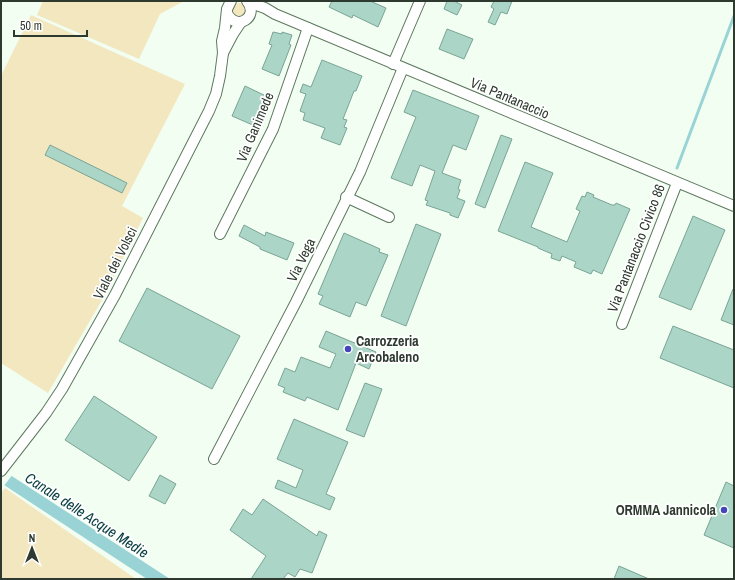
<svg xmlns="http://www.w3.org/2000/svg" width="735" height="580" font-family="'Archivo Narrow',sans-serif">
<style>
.green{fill:#f2e7bf}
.water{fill:#9ad3d5}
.pier{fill:#f2fef2}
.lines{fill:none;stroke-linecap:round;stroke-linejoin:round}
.stream{stroke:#9ad3d5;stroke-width:3}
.building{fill:#aad5c7;stroke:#7aa496}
.minor-casing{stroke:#5d785e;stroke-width:12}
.minor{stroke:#fff;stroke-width:10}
.poi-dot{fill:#4445ba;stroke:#fff;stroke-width:1.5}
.labels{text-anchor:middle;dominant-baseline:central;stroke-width:3.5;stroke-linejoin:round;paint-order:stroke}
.street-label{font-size:14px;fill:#2e3a2f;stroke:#fff}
.poi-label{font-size:14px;font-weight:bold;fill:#2e3a2f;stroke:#fff;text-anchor:start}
.water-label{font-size:15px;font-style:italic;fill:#083e40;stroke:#fff}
</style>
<rect width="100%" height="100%" fill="#f2fef2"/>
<!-- green -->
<g class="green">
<polygon points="43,1 184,1 160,14 139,59 37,15"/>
<circle cx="239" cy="10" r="7"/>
<polygon points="31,15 185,84 122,206 143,218 106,293 48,393 1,363 1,76"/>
<polygon points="5,488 136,579 1,579 1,493"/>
</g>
<!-- water -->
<polygon class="water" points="1,469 170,579 147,579 1,483"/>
<!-- pier -->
<polygon class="pier" points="1,467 13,474 3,487 1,486"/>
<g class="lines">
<!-- stream -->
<polyline class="stream" points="677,168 734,16"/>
</g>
<!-- building -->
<g class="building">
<polygon points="332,1 370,1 386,8 378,27 353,15 352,18 329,7"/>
<polygon points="447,1 454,1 462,5 457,15 444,9"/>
<polygon points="494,1 512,1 507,14 501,12 495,25 488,22 494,9 491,7"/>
<polygon points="447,29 473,39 464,59 439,49"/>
<polygon points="273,32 282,34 282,32 292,35 289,44 291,45 279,76 262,69 272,45 269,44"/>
<polygon points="322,60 362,76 356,91 354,91 343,119 347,120 344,127 347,128 340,145 321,138 325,128 303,120 305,113 300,111 306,94 300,92 303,84 311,87"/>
<polygon points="245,86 268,97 255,126 232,116"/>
<polygon points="413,90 479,116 466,150 453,145 442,173 461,180 458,189 460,190 457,198 465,201 458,218 450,215 450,213 426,205 428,201 425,200 435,171 420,165 412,186 391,178 416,117 404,112"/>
<polygon points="501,135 512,139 485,208 475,204"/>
<polygon points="50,145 127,183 122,193 45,155"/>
<polygon points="525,162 553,173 531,227 567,242 580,211 576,209 582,196 585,197 587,192 594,195 593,197 612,205 615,205 616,203 630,209 602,274 593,270 591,274 574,267 576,262 562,256 560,261 551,258 552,254 538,248 538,247 498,231"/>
<polygon points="693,216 725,230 691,310 659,297"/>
<polygon points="416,224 441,234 406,326 381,316"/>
<polygon points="244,225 265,236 266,232 294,243 287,260 260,249 260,247 239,236"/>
<polygon points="344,233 380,249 379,252 388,255 366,306 356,302 350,317 319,304 323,296 318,294"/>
<polygon points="147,288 240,336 212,389 119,341"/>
<polygon points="733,289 734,289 734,325 721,320"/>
<polygon points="673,326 734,350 734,388 660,358"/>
<polygon points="326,331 376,352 369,369 356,363 338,410 307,397 305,401 283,392 285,388 278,385 285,368 295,372 301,357 330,368 336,354 319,347"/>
<polygon points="365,383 382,389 364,437 346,430"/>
<polygon points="94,396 157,437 129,481 65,440"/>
<polygon points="294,419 348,442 326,494 335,498 330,510 275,488 278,480 296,488 303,470 277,459"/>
<polygon points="160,475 176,484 165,504 149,496"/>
<polygon points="726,482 734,486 734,548 704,535"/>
<polygon points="263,499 317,536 319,531 327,535 312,573 300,569 295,577 288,573 283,579 251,579 266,556 230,530 243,509 252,515"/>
<polygon points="619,566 649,579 614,579"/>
</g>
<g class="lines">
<!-- minor casing -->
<g class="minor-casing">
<g id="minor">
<polyline points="248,2 265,8 275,14 734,206"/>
<path d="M227,13C236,32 260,17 247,1"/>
<polyline points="223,53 233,34 241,22"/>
<polyline points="393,64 420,1"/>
<polyline points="346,197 389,217"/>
<polyline points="220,234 273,129 308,28"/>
<polyline points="622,324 677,183"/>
<polyline points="214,459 296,302 360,172 403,68"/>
<polyline points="1,471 46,413 62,389 115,295 209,111 216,94 220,76 223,53 222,41 225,28 227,9 231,1"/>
</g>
</g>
<!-- minor -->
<use href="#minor" class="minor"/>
</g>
<!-- markers -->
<g class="poi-dot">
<circle cx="348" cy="349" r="4"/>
<circle cx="724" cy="510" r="4"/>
</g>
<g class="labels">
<!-- street labels -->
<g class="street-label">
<text transform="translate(510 98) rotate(23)">Via Pantanaccio</text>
<text transform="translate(255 127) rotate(-67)">Via Ganimede</text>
<text transform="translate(636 248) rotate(-69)">Via Pantanaccio Civico 86</text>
<text transform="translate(301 260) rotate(-64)">Via Vega</text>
<text transform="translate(115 263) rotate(-63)">Viale dei Volsci</text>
</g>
<!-- poi labels -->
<g class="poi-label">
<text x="356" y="341">Carrozzeria<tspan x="356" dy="16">Arcobaleno</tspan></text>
<text x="716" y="510" text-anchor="end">ORMMA Jannicola</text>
</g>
<!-- water labels -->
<g class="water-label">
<text transform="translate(87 515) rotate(33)">Canale delle Acque Medie</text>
</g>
</g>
<!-- border -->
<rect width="735" height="580" fill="none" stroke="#2e3a2f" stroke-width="4"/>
<!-- north arrow -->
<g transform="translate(32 548)" stroke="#ffffff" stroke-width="3" paint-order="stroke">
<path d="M0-3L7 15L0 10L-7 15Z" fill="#2e3a2f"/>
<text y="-6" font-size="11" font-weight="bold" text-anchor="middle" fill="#2e3a2f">N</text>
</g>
<!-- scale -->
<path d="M14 30v6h73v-6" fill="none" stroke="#2e3a2f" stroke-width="2"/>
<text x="20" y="30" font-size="12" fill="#2e3a2f" stroke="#ffffff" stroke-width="3" paint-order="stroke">50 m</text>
</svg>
